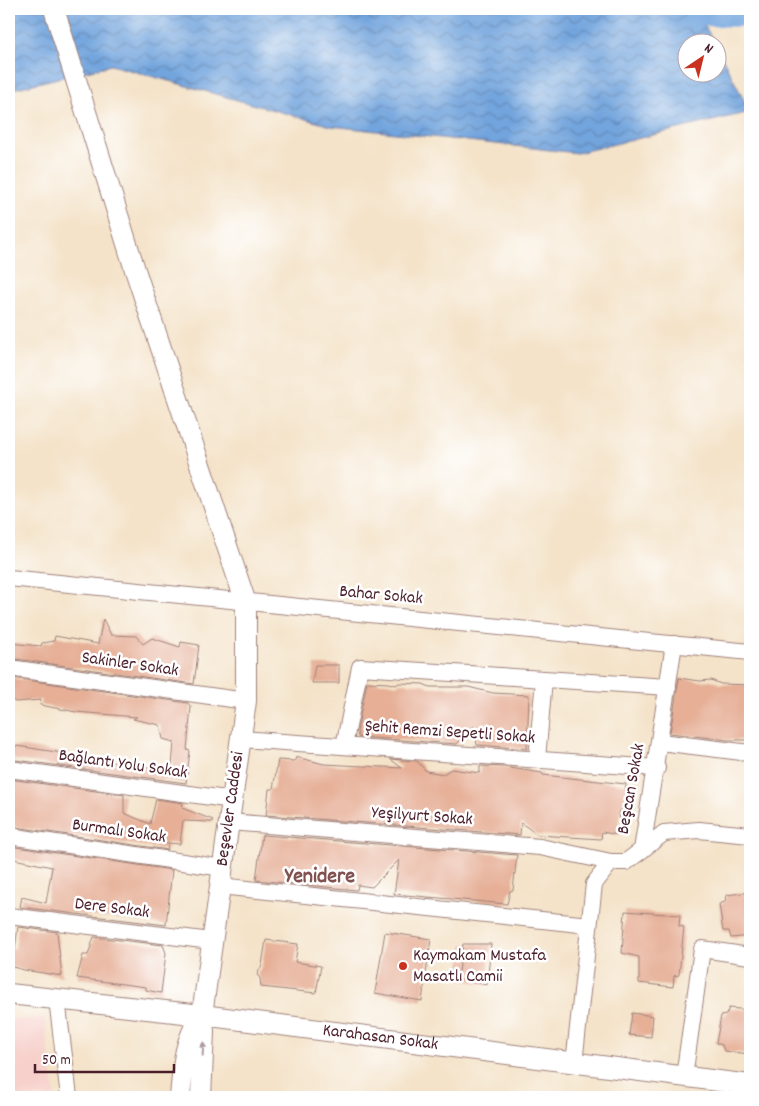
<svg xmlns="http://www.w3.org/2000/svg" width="759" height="1106" font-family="Dekko,sans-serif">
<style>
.built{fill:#f7d0cb}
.water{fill:url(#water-waves);stroke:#5e6284}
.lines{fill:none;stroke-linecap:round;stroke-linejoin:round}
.river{stroke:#72a4dd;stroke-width:34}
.building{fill:#e6af96}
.minor-casing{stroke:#9f817a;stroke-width:18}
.tertiary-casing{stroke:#9f817a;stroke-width:22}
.minor{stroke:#fff;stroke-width:16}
.tertiary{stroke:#fff;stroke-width:20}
.oneway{fill:#ae9aa0}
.poi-dot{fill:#c8321e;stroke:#fff;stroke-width:2}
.labels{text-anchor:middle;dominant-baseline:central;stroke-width:5;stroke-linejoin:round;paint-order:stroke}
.street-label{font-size:18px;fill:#4a1f2b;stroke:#fff}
.poi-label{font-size:18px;fill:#4a1f2b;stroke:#fff;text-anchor:start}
.district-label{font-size:22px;font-weight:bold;fill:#815150;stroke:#fff}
</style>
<defs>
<pattern id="water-waves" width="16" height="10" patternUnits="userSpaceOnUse" patternTransform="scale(1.25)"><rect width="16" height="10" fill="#72a4dd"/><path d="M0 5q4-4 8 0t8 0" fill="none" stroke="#6085b3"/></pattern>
</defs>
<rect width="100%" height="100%" fill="#fff"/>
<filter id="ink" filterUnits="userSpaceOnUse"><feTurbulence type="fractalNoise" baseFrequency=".02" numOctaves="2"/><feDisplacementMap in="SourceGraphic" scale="10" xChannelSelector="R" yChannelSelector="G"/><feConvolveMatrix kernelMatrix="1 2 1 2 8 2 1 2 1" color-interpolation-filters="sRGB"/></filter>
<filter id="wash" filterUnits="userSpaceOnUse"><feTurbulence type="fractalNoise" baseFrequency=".0096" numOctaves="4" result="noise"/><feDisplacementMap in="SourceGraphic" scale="20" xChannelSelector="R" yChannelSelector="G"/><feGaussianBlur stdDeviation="1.12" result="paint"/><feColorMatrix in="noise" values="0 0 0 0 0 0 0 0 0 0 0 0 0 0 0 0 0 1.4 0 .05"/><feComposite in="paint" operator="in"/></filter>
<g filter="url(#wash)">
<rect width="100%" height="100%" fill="#f4e3c9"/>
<!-- built -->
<polygon class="built" points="44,1018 55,1097 9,1097 9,1019"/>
<!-- water -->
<polygon class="water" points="9,9 695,9 714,42 686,42 686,72 716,72 717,47 750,112 577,153 331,126 111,65 9,90"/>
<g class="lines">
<!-- river -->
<polyline class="river" points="701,9 750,10"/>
</g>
<g id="blocks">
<!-- building -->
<g class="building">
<polygon points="103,619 111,635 136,636 143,644 152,638 180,647 181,642 199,645 194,684 9,658 9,643 41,646 42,643 54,641 55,636 98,644"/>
<polygon points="315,665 339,665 339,683 312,683"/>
<polygon points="12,678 188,703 191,707 187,750 190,751 186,783 9,759 9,747 17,746 102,759 130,767 172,767 174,742 163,739 160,725 133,719 137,717 76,712 40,705 41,700 15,702 9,697"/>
<polygon points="679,678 700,681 711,680 721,684 750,685 750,740 728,740 670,733"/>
<polygon points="367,682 388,683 396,685 399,683 423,684 430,687 468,687 493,693 529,695 527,749 477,745 474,726 457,744 358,737 357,731"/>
<polygon points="296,757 324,764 402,768 390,759 417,761 426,771 443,774 451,769 480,773 480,766 504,767 542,773 543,775 626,784 625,798 622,811 620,811 618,835 602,832 601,839 538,835 521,823 520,835 266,815 269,789 273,789 278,760 295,761"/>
<polygon points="9,779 124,795 124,813 150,824 156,799 183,803 182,808 213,820 212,822 183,821 180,844 167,843 168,850 9,826"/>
<polygon points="262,835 517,855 513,890 510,891 507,904 394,894 399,860 372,887 358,885 357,890 256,880"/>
<polygon points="9,846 172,870 166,925 20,907 22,897 46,903 52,867 9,858"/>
<polygon points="750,892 750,936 731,938 729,931 723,931 719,904 725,902 726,895"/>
<polygon points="625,911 680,915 679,926 684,927 679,975 674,976 673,987 639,983 639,957 622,953"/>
<polygon points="18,927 57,932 62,976 24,970 9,966 9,947 15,949"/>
<polygon points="385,932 431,939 422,1001 375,993"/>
<polygon points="94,937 163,945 166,953 161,993 146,990 146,987 77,978 83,955 88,955"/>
<polygon points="266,940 298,944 295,962 321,966 316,993 261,987 260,978 257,975 262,965"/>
<polygon points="463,944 491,944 487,985 458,979"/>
<polygon points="729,1008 750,1010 750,1054 724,1051 722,1045 716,1043 721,1016 726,1015"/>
<polygon points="632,1013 653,1016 651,1037 629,1035"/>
</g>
</g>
</g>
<g filter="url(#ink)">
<use href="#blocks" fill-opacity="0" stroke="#9f817a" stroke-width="1"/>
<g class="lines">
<!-- minor casing -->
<g class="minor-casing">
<g id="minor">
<polyline points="9,578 750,652"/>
<polyline points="9,668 246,701"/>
<polyline points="241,739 657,768"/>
<polyline points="660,742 750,753"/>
<polyline points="344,746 360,667 668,687"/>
<polyline points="537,759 544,679"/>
<polyline points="9,769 233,800"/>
<polyline points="229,822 540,847 611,862"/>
<polyline points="9,836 223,868"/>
<polyline points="642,850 664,833 699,830 750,835"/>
<polyline points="220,886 589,925"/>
<polyline points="9,916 211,941"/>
<polyline points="57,999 69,1097"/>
<polyline points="574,1063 594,884 611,862 626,862 642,850 674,644"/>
<polyline points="684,1077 702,949 750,956"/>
</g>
</g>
<!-- tertiary casing -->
<g class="tertiary-casing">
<g id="tertiary">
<polyline points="54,9 136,273 246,603 246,701 202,1015"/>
<path id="s1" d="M9,994L202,1015L750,1085"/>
<path d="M180,1097C183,1066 183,1042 202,1015L204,1032L201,1097"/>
</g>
</g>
<!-- minor -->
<use href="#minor" class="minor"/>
<!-- tertiary -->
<use href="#tertiary" class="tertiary"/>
</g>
<!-- one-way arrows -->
<defs><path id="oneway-solid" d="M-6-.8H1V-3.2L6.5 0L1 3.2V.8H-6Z" transform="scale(1.25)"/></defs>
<use class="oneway" href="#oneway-solid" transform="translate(203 1049) rotate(-87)"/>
</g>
<!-- markers -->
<circle class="poi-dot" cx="403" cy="966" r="5"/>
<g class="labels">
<!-- street labels -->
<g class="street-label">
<text transform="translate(381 596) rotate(5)">Bahar Sokak</text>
<text transform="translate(130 665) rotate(8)">Sakinler Sokak</text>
<text transform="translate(450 733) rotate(4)">Şehit Remzi Sepetli Sokak</text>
<text transform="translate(123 765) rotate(8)">Bağlantı Yolu Sokak</text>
<text transform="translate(632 789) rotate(-80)">Beşcan Sokak</text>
<text transform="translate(231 809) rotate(-82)">Beşevler Caddesi</text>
<text transform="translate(422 817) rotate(4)">Yeşilyurt Sokak</text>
<text transform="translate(119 832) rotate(8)">Burmalı Sokak</text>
<text transform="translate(112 909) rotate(7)">Dere Sokak</text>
<text stroke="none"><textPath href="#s1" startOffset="374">Karahasan Sokak</textPath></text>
</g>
<!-- poi labels -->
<g class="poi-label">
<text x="413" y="956">Kaymakam Mustafa<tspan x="413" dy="21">Masatlı Camii</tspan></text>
</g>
<!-- district labels -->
<g class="district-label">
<text x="320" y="877">Yenidere</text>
</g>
</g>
<!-- margin -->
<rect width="759" height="1106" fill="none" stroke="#fff" stroke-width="30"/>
<!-- north arrow -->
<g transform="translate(702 58) rotate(35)"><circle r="24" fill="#ffffff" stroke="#b7a5aa"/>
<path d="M0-4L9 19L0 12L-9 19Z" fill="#c8321e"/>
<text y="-8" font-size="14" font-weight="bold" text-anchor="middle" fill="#4a1f2b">N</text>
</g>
<!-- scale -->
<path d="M35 1064v8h139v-8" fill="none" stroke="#4a1f2b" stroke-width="2.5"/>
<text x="42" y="1064" font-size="15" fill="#4a1f2b" stroke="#ffffff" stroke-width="4" paint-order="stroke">50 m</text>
</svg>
